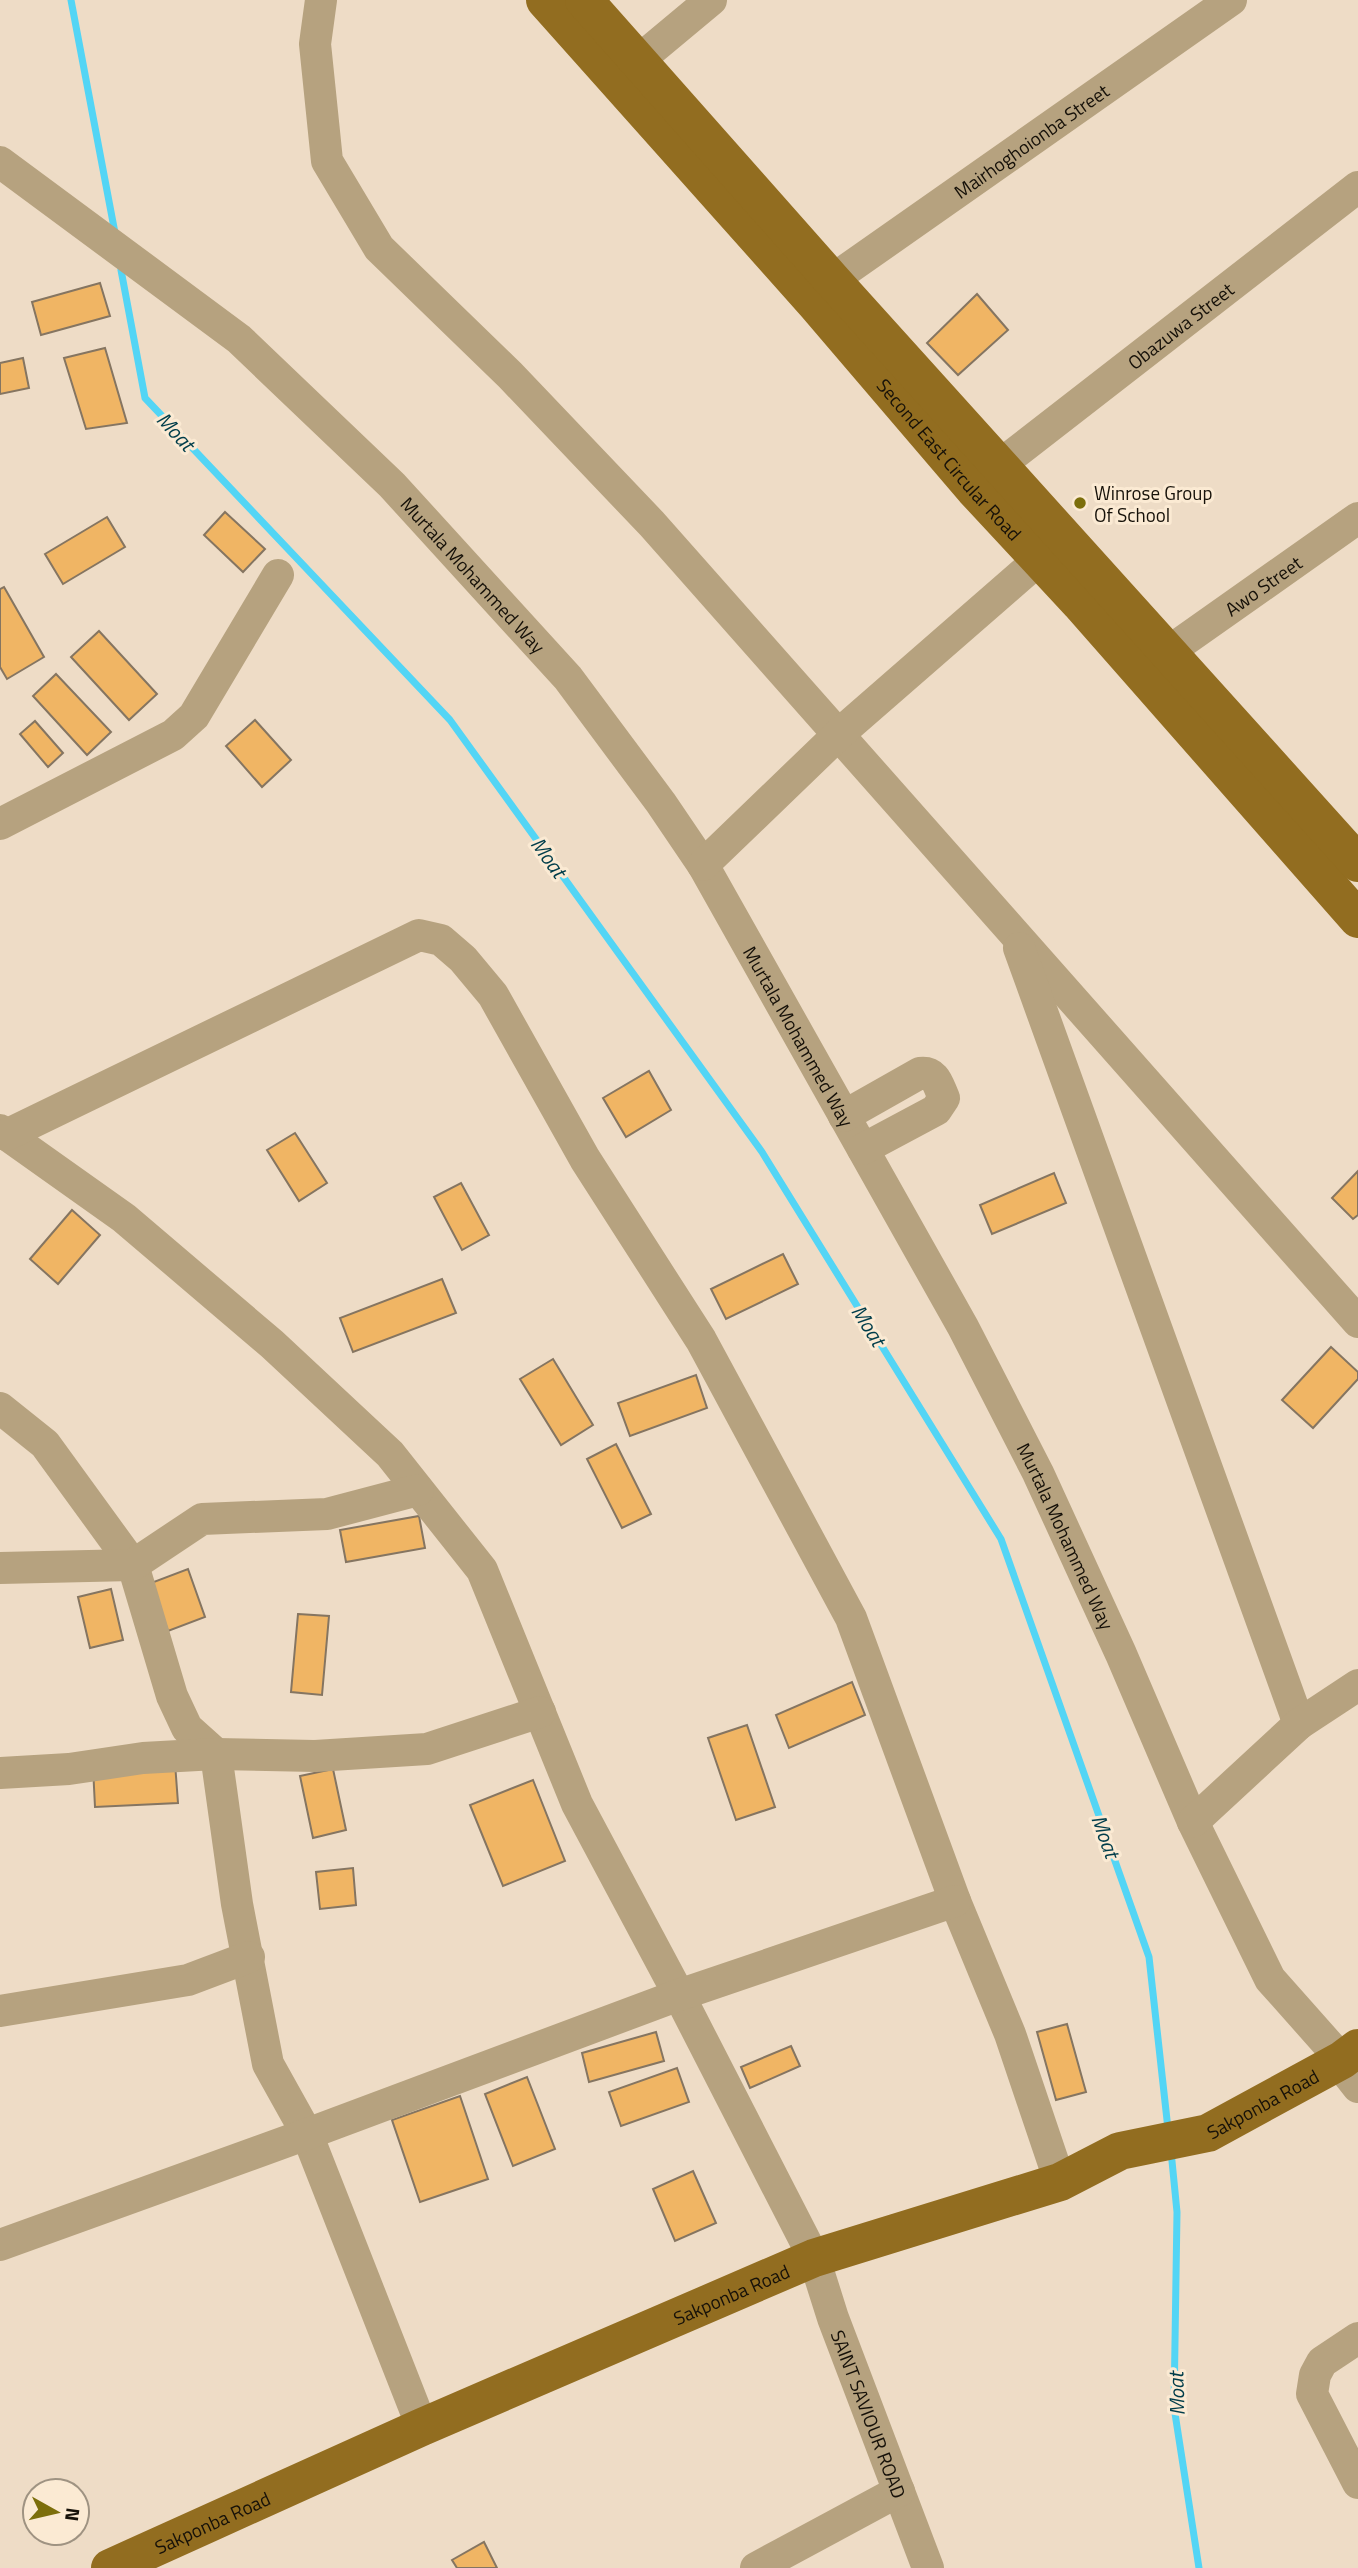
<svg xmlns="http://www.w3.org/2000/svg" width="1358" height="2568" font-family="'Titillium Web',sans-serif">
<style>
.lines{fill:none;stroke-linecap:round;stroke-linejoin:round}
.stream{stroke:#53d5f5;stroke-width:7}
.building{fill:#f0b564;stroke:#857561;stroke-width:2}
.minor{stroke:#b6a27f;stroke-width:32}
.major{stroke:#926d20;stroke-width:38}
.poi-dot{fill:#7c6e0b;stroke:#fbead3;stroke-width:2.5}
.labels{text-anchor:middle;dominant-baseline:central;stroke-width:6;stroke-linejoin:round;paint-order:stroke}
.street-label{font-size:19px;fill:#161109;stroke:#fbead3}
.poi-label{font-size:19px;fill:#161109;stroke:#fbead3;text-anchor:start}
.water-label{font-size:21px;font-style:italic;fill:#003d4a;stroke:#fbead3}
</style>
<rect width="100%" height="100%" fill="#eedcc6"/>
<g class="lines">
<!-- stream -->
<g class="stream">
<polyline points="71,0 115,233"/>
<polyline points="121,270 145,398 450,720 762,1152 1001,1539 1149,1957 1168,2129"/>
<polyline points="1171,2151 1177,2212 1174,2407 1199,2568"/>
</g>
</g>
<!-- building -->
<g class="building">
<polygon points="100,283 110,316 41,335 32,302"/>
<polygon points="977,294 1008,330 958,375 927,343"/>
<polygon points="105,348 127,423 86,429 64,358"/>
<polygon points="23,358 29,388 0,394 0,363"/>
<polygon points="225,512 265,549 243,572 204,535"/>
<polygon points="107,517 125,547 63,584 45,554"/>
<polygon points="4,587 44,657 7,679 0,667 0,589"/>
<polygon points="99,631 157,694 129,720 71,657"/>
<polygon points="56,674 111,732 87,755 33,696"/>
<polygon points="255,720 291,760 262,787 226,746"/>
<polygon points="35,721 63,753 48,767 20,734"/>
<polygon points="649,1071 671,1110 626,1137 603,1098"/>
<polygon points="295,1133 327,1183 299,1201 267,1150"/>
<polygon points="1358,1171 1358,1215 1353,1219 1332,1198"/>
<polygon points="1054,1173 1066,1203 992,1234 980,1205"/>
<polygon points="461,1183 489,1235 462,1250 434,1197"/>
<polygon points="72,1210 100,1235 58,1284 30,1259"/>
<polygon points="783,1254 798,1284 726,1319 711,1289"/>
<polygon points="442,1279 456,1313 353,1352 340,1318"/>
<polygon points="1331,1347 1358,1372 1358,1379 1313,1428 1282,1400"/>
<polygon points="553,1359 593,1425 561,1445 520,1379"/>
<polygon points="696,1375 707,1408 630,1436 618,1403"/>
<polygon points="616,1444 651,1514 622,1528 587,1459"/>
<polygon points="419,1516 425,1548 346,1562 340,1530"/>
<polygon points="188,1569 205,1617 168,1631 151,1583"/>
<polygon points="111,1589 123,1640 90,1648 78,1597"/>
<polygon points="298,1614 329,1616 322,1695 291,1692"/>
<polygon points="852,1682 865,1715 789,1748 776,1715"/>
<polygon points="747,1725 775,1807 736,1820 708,1738"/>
<polygon points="175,1763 178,1803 95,1807 93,1767"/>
<polygon points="333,1769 346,1830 313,1838 300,1776"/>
<polygon points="533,1780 565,1861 503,1886 470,1805"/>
<polygon points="353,1868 356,1905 320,1909 316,1872"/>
<polygon points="1067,2024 1086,2092 1056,2100 1037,2032"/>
<polygon points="656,2032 664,2061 589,2082 582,2053"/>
<polygon points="791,2046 800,2066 750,2088 741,2067"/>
<polygon points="677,2068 689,2102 621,2126 609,2092"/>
<polygon points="527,2077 555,2149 513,2166 485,2094"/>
<polygon points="460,2096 488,2179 420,2202 392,2120"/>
<polygon points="693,2171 716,2223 675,2241 653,2189"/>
<polygon points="484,2542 497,2568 457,2568 452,2560"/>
</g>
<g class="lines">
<!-- minor -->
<g class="minor">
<polyline points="321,0 315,44 327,161 379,248 510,375 652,524 1358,1322"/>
<polyline points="639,60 711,0"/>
<path id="s1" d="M0,162L239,339L392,485L568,678L661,803L703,865L963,1327L1038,1473L1121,1654L1193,1822L1270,1979L1342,2060L1347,2073L1358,2087"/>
<path id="s2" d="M832,280L1231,0"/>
<path id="s3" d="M1000,465L1358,187"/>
<path id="s4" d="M1168,652L1358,518"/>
<polyline points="0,824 173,735 194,716 278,575"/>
<polyline points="703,865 839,734 1057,544"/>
<polyline points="1019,948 1299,1724"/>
<path d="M844,1116L920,1073C936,1071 938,1085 944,1098L936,1110L863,1149"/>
<path id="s5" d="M0,1130L124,1218L272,1344L390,1454L482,1570L577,1804L679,1995L814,2258L833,2318L928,2568"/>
<polyline points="6,1135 419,935 441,940 463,959 493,995 585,1159 701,1340 851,1618 955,1901 1010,2034 1060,2182"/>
<polyline points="0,1408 45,1444 133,1565 172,1696 187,1728 216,1754 237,1904 268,2064 307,2134 422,2427"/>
<polyline points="0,1568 133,1565 202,1519 327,1514 418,1490"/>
<polyline points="0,1773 69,1769 143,1758 216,1754 315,1756 427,1749 540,1712"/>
<polyline points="1193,1822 1299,1724 1358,1685"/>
<polyline points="0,2011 188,1980 249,1957"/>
<polyline points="0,2245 307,2134 679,1995 955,1901"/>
<polyline points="1358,2338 1322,2362 1315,2375 1312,2394 1358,2483"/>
<polyline points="756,2568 899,2491"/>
</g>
<!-- major -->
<g class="major">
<path id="s6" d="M545,0L816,304L974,489L1080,603L1358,919"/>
<polyline points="584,0 832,280 1358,863"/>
<path id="s7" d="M110,2568L422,2427L814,2258L1060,2182L1120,2151L1208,2133L1342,2060L1358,2048"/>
</g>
</g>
<!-- markers -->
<circle class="poi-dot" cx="1080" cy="503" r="7"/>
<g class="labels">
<!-- street labels -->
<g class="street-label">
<text stroke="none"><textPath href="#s2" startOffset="243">Mairhoghoionba Street</textPath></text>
<text stroke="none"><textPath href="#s3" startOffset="228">Obazuwa Street</textPath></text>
<text stroke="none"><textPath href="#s6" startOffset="612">Second East Circular Road</textPath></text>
<text stroke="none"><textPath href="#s1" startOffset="630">Murtala Mohammed Way</textPath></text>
<text stroke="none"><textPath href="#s4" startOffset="116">Awo Street</textPath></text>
<text stroke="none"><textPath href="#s1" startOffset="1197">Murtala Mohammed Way</textPath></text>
<text stroke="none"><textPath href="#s1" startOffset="1764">Murtala Mohammed Way</textPath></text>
<text stroke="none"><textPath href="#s7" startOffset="1246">Sakponba Road</textPath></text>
<text stroke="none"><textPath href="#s7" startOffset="679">Sakponba Road</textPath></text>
<text stroke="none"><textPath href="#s5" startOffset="1586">SAINT SAVIOUR ROAD</textPath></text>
<text stroke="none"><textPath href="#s7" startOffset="112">Sakponba Road</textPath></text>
</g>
<!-- poi labels -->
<g class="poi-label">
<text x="1094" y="492">Winrose Group<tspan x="1094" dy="22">Of School</tspan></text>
</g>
<!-- water labels -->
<g class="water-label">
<text transform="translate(176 431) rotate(47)">Moat</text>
<text transform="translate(549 857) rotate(54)">Moat</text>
<text transform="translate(869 1325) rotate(58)">Moat</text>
<text transform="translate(1106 1836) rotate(70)">Moat</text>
<text transform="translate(1176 2394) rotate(-92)">Moat</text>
</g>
</g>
<!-- north arrow -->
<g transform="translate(56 2512) rotate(98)"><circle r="33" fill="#fbead3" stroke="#9f9382" stroke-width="2"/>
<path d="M0-5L12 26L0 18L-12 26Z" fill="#7c6e0b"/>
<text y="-10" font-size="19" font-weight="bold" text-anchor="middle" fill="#161109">N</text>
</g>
</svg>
